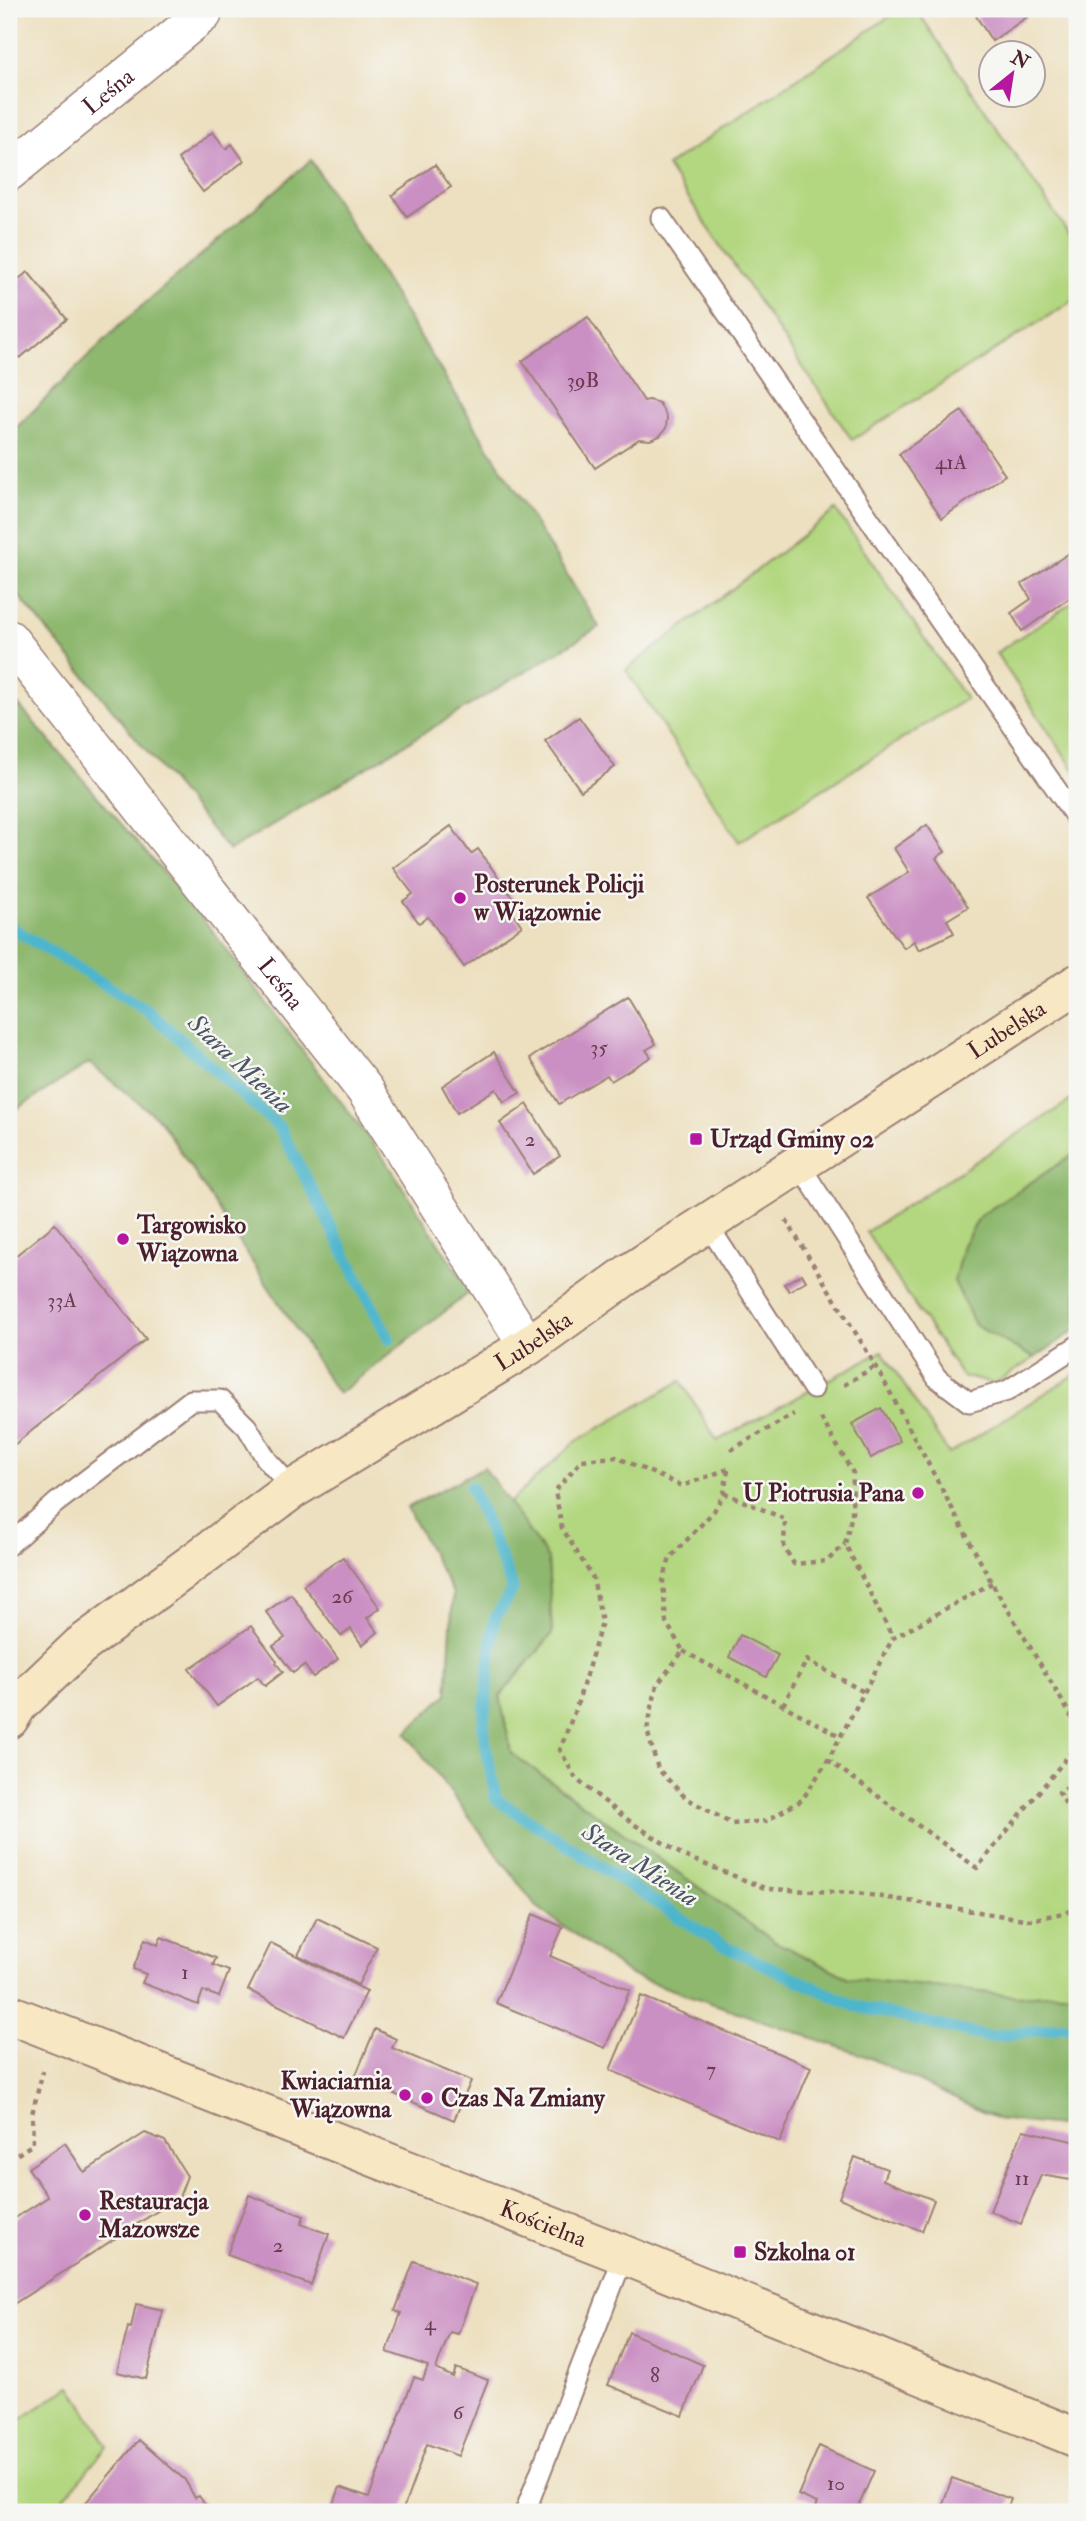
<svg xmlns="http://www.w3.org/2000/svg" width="1086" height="2521" font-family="'IM FELL Double Pica',serif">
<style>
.green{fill:#b3d780;stroke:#7e7b56;stroke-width:2}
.forest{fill:#8eb86e;stroke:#6c6c4c;stroke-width:2}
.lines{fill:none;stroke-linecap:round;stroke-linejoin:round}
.stream{stroke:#4db5cc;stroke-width:12}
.building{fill:#ca8fc3}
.lane-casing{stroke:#9c8076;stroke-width:23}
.street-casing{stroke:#9c8076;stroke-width:40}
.secondary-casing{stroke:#9c8076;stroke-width:42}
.path{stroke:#9c8076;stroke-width:4.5;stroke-dasharray:5 5;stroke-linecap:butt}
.lane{stroke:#fff;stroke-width:19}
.street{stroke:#fff;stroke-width:37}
.secondary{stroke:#f8e7c3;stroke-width:38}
.poi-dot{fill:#b5179e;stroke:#f6f6f2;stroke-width:2.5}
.labels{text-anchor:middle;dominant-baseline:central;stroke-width:5;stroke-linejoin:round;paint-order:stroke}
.number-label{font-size:21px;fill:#6a3b51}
.street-label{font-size:24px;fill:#4a1f2b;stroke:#f6f6f2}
.poi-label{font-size:24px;font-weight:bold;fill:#4a1f2b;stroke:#f6f6f2;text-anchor:start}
.water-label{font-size:26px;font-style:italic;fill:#4b5463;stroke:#f6f6f2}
</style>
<rect width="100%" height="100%" fill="#f6f6f2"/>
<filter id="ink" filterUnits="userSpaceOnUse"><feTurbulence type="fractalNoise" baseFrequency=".0143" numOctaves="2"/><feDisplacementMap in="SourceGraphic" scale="14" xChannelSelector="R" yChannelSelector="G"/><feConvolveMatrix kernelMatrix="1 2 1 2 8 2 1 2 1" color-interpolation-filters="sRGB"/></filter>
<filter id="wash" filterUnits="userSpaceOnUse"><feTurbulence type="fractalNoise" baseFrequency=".00686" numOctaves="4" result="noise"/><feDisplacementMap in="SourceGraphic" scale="28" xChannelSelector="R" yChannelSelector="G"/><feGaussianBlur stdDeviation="1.57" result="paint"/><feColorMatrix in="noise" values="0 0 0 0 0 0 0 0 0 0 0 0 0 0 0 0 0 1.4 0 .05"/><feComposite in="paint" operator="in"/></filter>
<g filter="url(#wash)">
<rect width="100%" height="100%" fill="#ede0c0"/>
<!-- green -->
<g class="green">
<polygon points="901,9 916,9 1077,246 1077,298 852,440 667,166"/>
<polygon points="836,510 966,699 739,842 626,670"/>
<polygon points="1077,599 1077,774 996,653"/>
<polygon points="1071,1100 1077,1109 1077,1152 980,1216 975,1325 1034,1358 994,1384 962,1376 866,1232"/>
<polygon points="882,1351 949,1454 1077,1373 1077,1992 1017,1996 849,1978 775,1942 511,1753 500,1696 552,1634 548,1559 509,1503 575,1442 681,1381 717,1441"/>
<polygon points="71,2386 108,2446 52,2512 9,2512 9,2427"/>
</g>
<!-- forest -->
<g class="forest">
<polygon points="311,160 599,627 229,851 9,584 9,435 120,325"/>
<polygon points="9,694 200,915 388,1164 470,1292 338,1394 160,1120 89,1063 9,1114"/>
<polygon points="1077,1152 1077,1329 1034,1358 975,1325 954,1281 963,1245 980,1216"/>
<polygon points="484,1467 548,1559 552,1634 500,1696 511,1753 775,1942 849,1978 1017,1996 1077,1992 1077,2128 997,2119 868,2057 630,1975 536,1906 406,1733 447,1694 453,1593 407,1508"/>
</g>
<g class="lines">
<!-- stream -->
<g class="stream">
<polyline points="9,926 148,1011 280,1128 389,1339"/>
<polyline points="471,1487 513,1588 494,1620 483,1729 496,1799 722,1945 855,2006 988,2037 1077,2025"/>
</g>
</g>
<g id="blocks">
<!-- building -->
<g class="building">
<polygon points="987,9 1021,9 1027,17 992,41 976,16"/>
<polygon points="213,132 226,149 232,144 244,161 203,192 178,159"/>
<polygon points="435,165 451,187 407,217 392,195"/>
<polygon points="28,272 67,319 20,358 9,344 9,296 18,289 13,283"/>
<polygon points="588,317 644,401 649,400 659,403 667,417 666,428 660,436 650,440 639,439 595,468 522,361"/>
<polygon points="962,411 1005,475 942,518 899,454"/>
<polygon points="1077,548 1077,593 1022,631 1011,613 1031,599 1022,584"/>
<polygon points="579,717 615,767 581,791 545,741"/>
<polygon points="927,825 945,852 936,858 968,907 947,920 954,933 919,950 914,941 904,948 868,898 909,872 894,848"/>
<polygon points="451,826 471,854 478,849 515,901 508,906 522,926 464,967 428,917 419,923 403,901 413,894 393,868"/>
<polygon points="628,997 656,1044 646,1050 651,1057 611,1081 607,1075 559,1104 530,1058"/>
<polygon points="494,1052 520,1093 504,1102 496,1089 457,1113 442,1086"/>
<polygon points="527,1104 560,1156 533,1174 500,1123"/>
<polygon points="55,1224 146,1339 9,1449 9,1261"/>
<polygon points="802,1274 806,1281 789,1291 784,1284"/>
<polygon points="881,1408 900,1441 871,1458 852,1424"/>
<polygon points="343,1557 380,1608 367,1618 378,1632 362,1645 351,1629 341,1636 303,1585"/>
<polygon points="291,1594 338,1659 313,1677 304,1665 293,1673 273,1646 285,1638 266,1612"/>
<polygon points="251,1626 277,1661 276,1663 283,1672 265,1686 258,1677 217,1706 189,1669"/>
<polygon points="740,1635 778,1655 766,1677 729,1657"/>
<polygon points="533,1914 563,1927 550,1956 630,1990 605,2048 496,2003"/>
<polygon points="317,1918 377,1947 358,1985 298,1955"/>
<polygon points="161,1937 216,1958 213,1965 229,1971 219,1997 203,1991 198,2005 142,1983 146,1974 133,1969 145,1939 158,1945"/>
<polygon points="271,1943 367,1991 344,2038 248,1990"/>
<polygon points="641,1996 811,2067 780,2142 610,2070"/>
<polygon points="375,2029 396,2039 392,2048 471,2081 454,2120 355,2077"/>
<polygon points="1023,2130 1077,2142 1077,2147 1071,2180 1041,2175 1021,2224 990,2211"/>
<polygon points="145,2133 165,2141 187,2176 179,2197 12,2305 9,2300 9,2222 48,2197 28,2168 65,2143 84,2172"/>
<polygon points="855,2157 887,2169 883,2180 934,2200 922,2231 839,2198"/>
<polygon points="249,2195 304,2216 301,2224 329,2234 311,2285 227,2255"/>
<polygon points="414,2261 476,2284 458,2334 450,2332 436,2369 453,2377 456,2368 488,2380 458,2456 427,2444 402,2512 331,2512 340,2487 369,2497 414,2377 423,2380 428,2366 387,2352 401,2313 395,2311"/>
<polygon points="136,2304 163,2310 146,2379 117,2372 128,2327 131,2328"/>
<polygon points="629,2332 703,2365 683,2416 608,2385"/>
<polygon points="139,2440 185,2480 195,2498 199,2496 210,2512 158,2512 153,2508 149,2512 86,2512 81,2508"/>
<polygon points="819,2446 874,2471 856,2512 813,2512 817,2503 798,2495"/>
<polygon points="952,2478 1011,2499 1006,2512 940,2512"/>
</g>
</g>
</g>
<g filter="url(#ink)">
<use href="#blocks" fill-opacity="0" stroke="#9c8076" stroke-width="2"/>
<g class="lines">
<!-- lane casing -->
<g class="lane-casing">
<g id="lane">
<polyline points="661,218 1077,819"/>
<polyline points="799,1164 937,1378 969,1402 1007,1391 1077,1346"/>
<polyline points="708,1225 813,1389"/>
<polyline points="9,1545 56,1503 191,1400 220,1400 247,1427 267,1460 293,1489"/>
<polyline points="525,2512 624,2255"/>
</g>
</g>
<!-- street casing -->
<g class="street-casing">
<g id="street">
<path id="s1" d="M9,172L203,14L204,9"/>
<path id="s2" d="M9,639L365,1090L528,1346"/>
</g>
</g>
<!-- secondary casing -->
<g class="secondary-casing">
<g id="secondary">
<path id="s3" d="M9,1719L18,1705L80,1646L293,1489L528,1346L630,1273L1077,984"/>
<path id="s4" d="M9,2014L624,2255L1077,2438"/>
</g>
</g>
<!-- path -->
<g class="path">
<polyline points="786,1220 876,1366 992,1583 1077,1726"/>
<polyline points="844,1385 876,1366"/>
<polyline points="821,1418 853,1473 852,1514 845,1544 893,1638"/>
<polyline points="731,1450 794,1414"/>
<polyline points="728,1469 682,1486 616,1457 582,1460 555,1491 562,1528 593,1578 602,1622 578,1702 560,1750 576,1779 632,1823 684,1856 767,1889 857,1893 1030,1920 1077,1910"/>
<polyline points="728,1470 724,1493 714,1511 670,1558 663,1581 666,1622 683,1651 657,1685 647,1730 658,1769 686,1798 732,1824 766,1821 802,1800 828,1760 893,1638 992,1583"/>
<polyline points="724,1493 785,1519 784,1547 794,1564 827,1561 845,1544"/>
<polyline points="683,1651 840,1736"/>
<polyline points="783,1705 807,1660 864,1692"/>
<polyline points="828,1760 977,1868 1077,1745"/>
<polyline points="1077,1781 1059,1792 1077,1824"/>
<polyline points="9,2160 33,2144 32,2114 43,2071"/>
</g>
<!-- lane -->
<use href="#lane" class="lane"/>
<!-- street -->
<use href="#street" class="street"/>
<!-- secondary -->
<use href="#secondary" class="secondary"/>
</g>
</g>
<!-- markers -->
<g class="poi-dot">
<circle cx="460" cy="898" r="7"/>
<rect x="689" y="1132" width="14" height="14" rx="3.5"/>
<circle cx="123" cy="1239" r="7"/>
<circle cx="918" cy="1493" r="7"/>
<circle cx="405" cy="2095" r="7"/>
<circle cx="427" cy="2098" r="7"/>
<circle cx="85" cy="2215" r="7"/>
<rect x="733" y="2245" width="14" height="14" rx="3.5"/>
</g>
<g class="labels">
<!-- number labels -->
<g class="number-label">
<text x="583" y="380">39B</text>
<text x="951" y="462">41A</text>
<text x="599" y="1047">35</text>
<text x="530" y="1139">2</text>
<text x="62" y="1300">33A</text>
<text x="342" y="1596">26</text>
<text x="185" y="1972">1</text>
<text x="711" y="2069">7</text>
<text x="1022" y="2178">11</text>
<text x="278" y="2245">2</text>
<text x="430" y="2323">4</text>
<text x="655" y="2375">8</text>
<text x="458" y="2412">6</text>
<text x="836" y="2483">10</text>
</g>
<!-- street labels -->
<g class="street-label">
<text stroke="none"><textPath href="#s1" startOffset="128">Leśna</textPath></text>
<text stroke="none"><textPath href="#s2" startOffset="439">Leśna</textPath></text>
<text stroke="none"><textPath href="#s3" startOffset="1216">Lubelska</textPath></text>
<text stroke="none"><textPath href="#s3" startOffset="649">Lubelska</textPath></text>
<text stroke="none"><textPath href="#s4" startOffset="574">Kościelna</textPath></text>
</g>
<!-- poi labels -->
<g class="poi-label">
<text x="474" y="884">Posterunek Policji<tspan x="474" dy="28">w Wiązownie</tspan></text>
<text x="710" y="1139">Urząd Gminy 02</text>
<text x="137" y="1225">Targowisko<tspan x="137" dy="28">Wiązowna</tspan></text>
<text x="904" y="1493" text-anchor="end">U Piotrusia Pana</text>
<text x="391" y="2081" text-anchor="end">Kwiaciarnia<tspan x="391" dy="28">Wiązowna</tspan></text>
<text x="441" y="2098">Czas Na Zmiany</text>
<text x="99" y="2201">Restauracja<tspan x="99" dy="28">Mazowsze</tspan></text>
<text x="754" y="2252">Szkolna 01</text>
</g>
<!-- water labels -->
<g class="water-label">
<text transform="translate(240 1064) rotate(43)">Stara Mienia</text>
<text transform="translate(640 1865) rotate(33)">Stara Mienia</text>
</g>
</g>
<!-- margin -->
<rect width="1086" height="2521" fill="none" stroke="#f6f6f2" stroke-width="35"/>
<!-- north arrow -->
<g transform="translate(1012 74) rotate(30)"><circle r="33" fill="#f6f6f2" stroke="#b1a0a2" stroke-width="2"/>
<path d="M0-5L12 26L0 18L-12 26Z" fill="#b5179e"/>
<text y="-10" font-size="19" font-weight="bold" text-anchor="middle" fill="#4a1f2b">N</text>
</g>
</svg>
